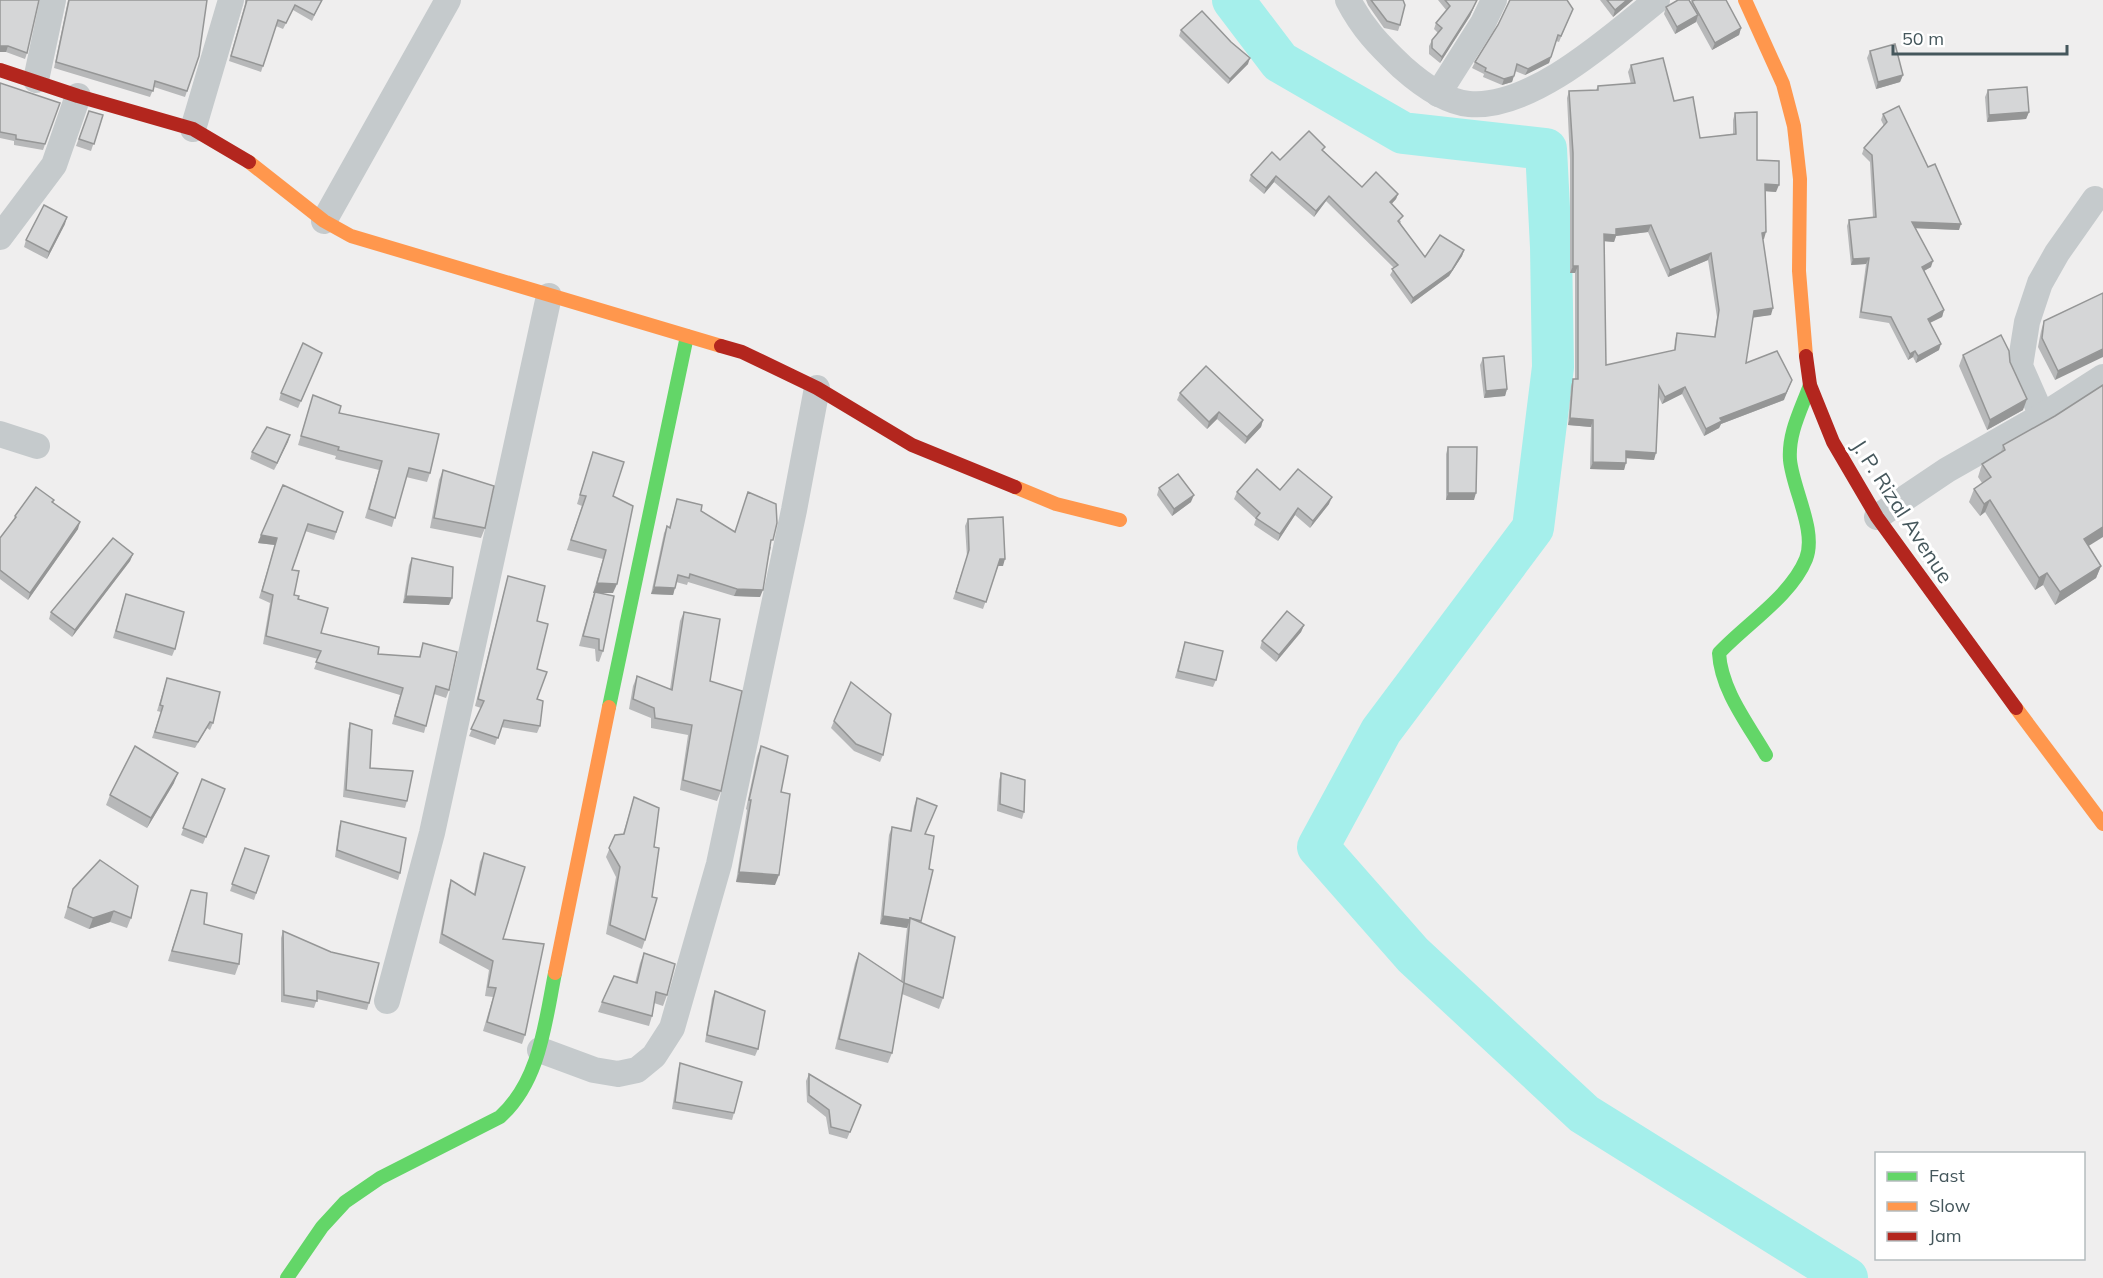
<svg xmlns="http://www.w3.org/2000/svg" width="2103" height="1278" font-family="Mulish,sans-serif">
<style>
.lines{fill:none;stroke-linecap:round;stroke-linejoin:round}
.river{stroke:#a5efeb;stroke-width:42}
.street{stroke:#c5cacc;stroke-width:26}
.fast{stroke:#63d668;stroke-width:14}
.slow{stroke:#ff974d;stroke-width:14}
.jam{stroke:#b3261e;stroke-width:14}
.wall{fill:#b7b8b9;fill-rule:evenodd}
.shaded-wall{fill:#959696}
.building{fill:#d5d6d7;stroke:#959696;stroke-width:1.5;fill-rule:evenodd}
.labels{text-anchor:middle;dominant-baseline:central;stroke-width:6;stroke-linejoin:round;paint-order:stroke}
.street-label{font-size:21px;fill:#45575c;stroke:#fff}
</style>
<rect width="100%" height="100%" fill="#efeeee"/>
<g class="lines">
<!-- river -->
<polyline class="river" points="1233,0 1280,62 1403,133 1546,149 1551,247 1553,367 1533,528 1381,731 1318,847 1413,955 1584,1114 1847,1278"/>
<!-- street -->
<g class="street">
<path d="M1348,0C1363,29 1379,45 1402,67C1420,83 1445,102 1469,104C1531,110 1611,37 1657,0"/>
<polyline points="36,80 53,0"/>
<polyline points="1438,94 1483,23 1494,0"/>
<polyline points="193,129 231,0"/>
<polyline points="324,221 448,0"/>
<polyline points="0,237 54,165 78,96"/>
<polyline points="2042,416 2020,366 2027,322 2040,283 2057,253 2095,199"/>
<polyline points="0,434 37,446"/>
<polyline points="1877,517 1947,470 2042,416 2103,377"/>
<polyline points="387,1001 432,833 549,296"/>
<polyline points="540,1050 594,1070 618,1074 637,1070 654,1056 672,1028 719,864 794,510 817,388"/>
</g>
<!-- fast -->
<g class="fast">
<polyline points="609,707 687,336"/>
<path d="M1766,755C1748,724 1721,690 1719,653C1746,624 1791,596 1806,559C1817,531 1793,490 1790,460C1788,433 1801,410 1810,385"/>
<path d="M287,1278L322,1227L345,1202L380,1178L500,1117C540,1081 545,1023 555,973"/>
</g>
<!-- slow -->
<g class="slow">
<polyline points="1745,0 1783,84 1794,126 1800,179 1799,271 1806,356"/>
<polyline points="249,162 324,221 351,236 721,346"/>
<polyline points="1015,487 1056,504 1120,520"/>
<polyline points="2016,708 2103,824"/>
<polyline points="555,973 609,707"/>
</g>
<!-- jam -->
<g class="jam">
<polyline points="0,70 78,96 193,129 249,162"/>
<polyline points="721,346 742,352 817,388 912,445 1015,487"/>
<polyline points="1806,356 1810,385 1833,442 1877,517 2016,708"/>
</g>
</g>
<!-- wall -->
<g class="wall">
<polygon points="0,0 27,53 25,59 6,52 0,52"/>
<polygon points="68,0 207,0 199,56 185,97 154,87 150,97 54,68"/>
<polygon points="245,0 322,0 312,21 293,10 283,29 276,26 261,72 229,61 245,4"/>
<polygon points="1366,0 1403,0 1400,25 1398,31 1384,28 1368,5"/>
<polygon points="1438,0 1477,0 1470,16 1440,63 1429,54 1429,46 1432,40 1438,33 1434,29 1436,23 1447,11"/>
<polygon points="1509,0 1567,0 1573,9 1559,42 1556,41 1549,63 1525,75 1515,71 1512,82 1502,85 1483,77 1484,74 1472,68 1475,62 1498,25 1508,4"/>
<polygon points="1600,0 1633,0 1613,17"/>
<polygon points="1692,1 1741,28 1739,35 1712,50 1696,21 1696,22 1675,34 1664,14 1666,7 1691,3"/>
<polygon points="1181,30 1231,42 1248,64 1228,84 1179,36"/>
<polygon points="1870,51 1903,75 1900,82 1876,89 1867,58"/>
<path d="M1631,65L1674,101L1700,138L1733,134V120L1735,113L1757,160L1776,192L1765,191L1763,239L1771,315L1753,317L1746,363L1784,400L1721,424L1719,428L1704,436L1682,394L1662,404L1659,397L1654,460L1626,458L1624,470L1590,469L1591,427L1568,425L1571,386L1573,379H1575V273H1570V160L1567,98L1569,91L1596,90L1598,86L1631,84L1628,72ZM1648,232L1668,277L1708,260L1717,317L1714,337L1677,333L1675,340L1674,351L1606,365L1604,241L1614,242L1616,236Z"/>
<polygon points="0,83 60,103 43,150 14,145 14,141 0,138"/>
<polygon points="1988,90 2029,112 2026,119 1987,122 1985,97"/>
<polygon points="89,111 103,115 91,151 76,146"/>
<polygon points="1883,114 1959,230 1916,228 1931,267 1924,271 1944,310 1942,317 1930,323 1939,350 1916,363 1913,357 1908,360 1889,323 1859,318 1866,264 1851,265 1847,226 1849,220 1873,218 1870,162 1862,154 1864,148 1884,126 1881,120"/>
<polygon points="1324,151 1362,187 1398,194 1396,199 1391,204 1401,222 1400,223 1425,257 1464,250 1462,256 1449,276 1411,304 1390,275 1394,268 1326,201 1314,217 1274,182 1264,194 1249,181 1251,175 1280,160"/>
<polygon points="65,224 47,259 24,247 26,240"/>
<polygon points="2103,293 2055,380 2038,347 2041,331 2044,321"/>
<polygon points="322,353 298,408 279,400 281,393"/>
<polygon points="1963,355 2010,362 2023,410 1987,430 1959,366"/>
<polygon points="1483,358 1507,389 1505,396 1484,398 1480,365"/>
<polygon points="1180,393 1263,420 1261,427 1245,444 1217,419 1207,429 1177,400"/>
<polygon points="313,395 430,473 427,482 406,477 392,527 365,518 379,470 335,459 336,456 298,445"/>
<polygon points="2055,416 2088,546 2101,566 2096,578 2055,605 2043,585 2035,590 1985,512 1980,516 1969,502 1974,489 1982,483 1978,477 1982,464 2001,452 2003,445"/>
<polygon points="290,435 274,470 250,459 252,452"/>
<polygon points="1448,447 1474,500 1446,500 1446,454"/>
<polygon points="593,452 613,496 613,593 598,593 603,651 599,662 596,661 595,649 579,646 594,593 593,593 603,559 567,550 582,506 577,504"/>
<polygon points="443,470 485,528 481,538 430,528 439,480"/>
<polygon points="1159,488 1191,502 1172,516 1157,495"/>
<polygon points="1280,490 1329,504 1310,528 1295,515 1278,541 1254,525 1256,519 1234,499 1237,492"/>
<polygon points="677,499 701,511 735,532 771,547 760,597 734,596 688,582 687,585 676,582 673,595 651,594 664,533 667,526 669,528"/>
<polygon points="54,500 53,503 78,529 28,600 0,579 0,538 13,522 15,516"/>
<polygon points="343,512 334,540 305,531 292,570 294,595 298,599 321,633 378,654 419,657 423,643 449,690 446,698 434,694 424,733 392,724 400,695 314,669 318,659 263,644 270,603 259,598 275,545 258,543 261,535"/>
<polygon points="968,519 1003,566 998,566 983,609 953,599 967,557 965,526"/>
<polygon points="133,554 130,561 72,637 49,619 51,612"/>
<polygon points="412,558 449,605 403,603 409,565"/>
<polygon points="508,576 537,621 537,699 540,726 537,733 501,727 495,745 469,736 481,708 475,706"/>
<polygon points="126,594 175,649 172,656 113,638"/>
<polygon points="684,612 710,681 721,791 717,801 680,790 688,735 651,728 651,718 629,709 633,686 637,676 670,689 680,621"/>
<polygon points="1304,625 1301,632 1276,662 1260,648 1262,641"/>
<polygon points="1185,642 1216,680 1213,687 1175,678"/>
<polygon points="167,678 213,723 210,730 207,728 195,748 152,738 161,712 157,711"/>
<polygon points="834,721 883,755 880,762 854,751 831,728"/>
<polygon points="350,723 370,768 407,801 405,808 343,797 348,730"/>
<polygon points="761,746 781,792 775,885 736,882 747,810 746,809 757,756"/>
<polygon points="1001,773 1024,812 1022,819 997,811 999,780"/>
<polygon points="202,779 225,789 203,844 181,835"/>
<polygon points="174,783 147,828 106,805 110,795"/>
<polygon points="634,797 654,847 645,940 642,949 606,934 616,877 606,857 615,835 623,834"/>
<polygon points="917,798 926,834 921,922 943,998 939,1009 902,994 892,1053 888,1063 835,1049 855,963 859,953 901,981 907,928 880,924 889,835 892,827 910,831 914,806"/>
<polygon points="341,821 400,873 398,880 335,857 339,827"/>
<polygon points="245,848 269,856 254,900 230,891"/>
<polygon points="484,853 525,1035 522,1044 483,1031 493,997 485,996 489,970 439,943 448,889 451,880 474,894 480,862"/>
<polygon points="73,889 131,918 127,928 110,922 89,929 64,918"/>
<polygon points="191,890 204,924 239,964 235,975 168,961"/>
<polygon points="283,931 369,1003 367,1010 317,999 314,1008 281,1002 281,938"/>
<polygon points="644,953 667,995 663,1006 654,1003 652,1016 649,1026 598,1012 602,1002 635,983 640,963"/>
<polygon points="715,991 758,1049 755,1056 705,1042 712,998"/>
<polygon points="680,1063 734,1113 732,1120 672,1109 678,1070"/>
<polygon points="809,1074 861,1105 847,1139 829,1134 826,1117 807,1102 806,1081"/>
</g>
<!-- shaded-wall -->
<g class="shaded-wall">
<polygon points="1477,0 1470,16 1440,63 1442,57"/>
<polygon points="1627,0 1633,0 1613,17 1615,10"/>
<polygon points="1698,15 1696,22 1675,34 1677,27"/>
<polygon points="1741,28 1739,35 1712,50 1715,43"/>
<polygon points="0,46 8,46 6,52 0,52"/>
<polygon points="1551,57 1549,63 1525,75 1528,69"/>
<polygon points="1250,58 1248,64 1228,84 1230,79"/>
<polygon points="1903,75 1900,82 1876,89 1878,82"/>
<polygon points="1514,76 1512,82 1502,85 1504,79"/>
<polygon points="2029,112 2026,119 1987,122 1989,115"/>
<polygon points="1276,176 1274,182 1264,194 1266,188"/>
<polygon points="1765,184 1779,185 1776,192 1763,191"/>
<polygon points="1398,194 1396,199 1388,208 1390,202"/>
<polygon points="1329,196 1326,201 1314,217 1316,211"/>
<polygon points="67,217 65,224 47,259 49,252"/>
<polygon points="1912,222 1961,224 1959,230 1910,228"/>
<polygon points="1651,225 1648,232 1616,236 1614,242 1602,241 1604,234 1616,229"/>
<polygon points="1766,232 1764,239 1760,240 1762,233"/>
<polygon points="1464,250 1462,256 1449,276 1411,304 1413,298"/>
<polygon points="1711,253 1708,260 1668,277 1670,270"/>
<polygon points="1869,258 1866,264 1851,265 1853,259"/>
<polygon points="1933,261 1931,267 1920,273 1922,267"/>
<polygon points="1573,266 1578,266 1575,273 1570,273"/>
<polygon points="1773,308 1771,315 1751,318 1754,311"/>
<polygon points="1944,310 1942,317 1925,325 1928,319"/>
<polygon points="1941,344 1939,350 1916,363 1918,356"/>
<polygon points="2103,349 2103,357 2055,380 2058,371"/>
<polygon points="1915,351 1913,357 1908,360 1910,354"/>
<polygon points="1792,380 1784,400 1721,424 1719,428 1704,436 1706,429 1720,418"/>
<polygon points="1685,387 1682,394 1662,404 1665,397"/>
<polygon points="1507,389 1505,396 1484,398 1486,391"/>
<polygon points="2027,399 2023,410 1987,430 1990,420"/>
<polygon points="1219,412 1217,419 1207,429 1209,422"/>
<polygon points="1570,418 1593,420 1591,427 1568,425"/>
<polygon points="1263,420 1261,427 1245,444 1247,437"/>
<polygon points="290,435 288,442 274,470 277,463"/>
<polygon points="1626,451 1656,453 1654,460 1624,458"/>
<polygon points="1593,462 1626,463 1624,470 1590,469"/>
<polygon points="1448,493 1476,493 1474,500 1446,500"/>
<polygon points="1194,495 1191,502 1172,516 1174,509"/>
<polygon points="1332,497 1329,504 1310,528 1313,521"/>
<polygon points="1990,500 1985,512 1980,516 1984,504"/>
<polygon points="1298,508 1295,515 1278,541 1280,534"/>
<polygon points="80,522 78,529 28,600 30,593"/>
<polygon points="2103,527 2103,537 2079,552 2084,539"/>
<polygon points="261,535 277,538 275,545 258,543"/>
<polygon points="133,554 130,561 72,637 75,630"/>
<polygon points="1000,559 1005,559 1003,566 997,566"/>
<polygon points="2101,566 2096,578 2055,605 2060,592"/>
<polygon points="2047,573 2043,585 2035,590 2039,578"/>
<polygon points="597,583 617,584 613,593 593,593"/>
<polygon points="654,587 675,588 673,595 651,594"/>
<polygon points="737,589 763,590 760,597 734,596"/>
<polygon points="406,596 452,598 449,605 403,603"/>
<polygon points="1304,625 1301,632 1276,662 1279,655"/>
<polygon points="178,773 174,783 147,828 151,818"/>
<polygon points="739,872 779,875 775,885 736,882"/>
<polygon points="114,911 110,922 89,929 93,918"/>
<polygon points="883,916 910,920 907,928 880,924"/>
</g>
<!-- building -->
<g class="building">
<polygon points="0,0 39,0 27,53 8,46 0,46"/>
<polygon points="69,0 207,0 199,56 187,91 155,81 153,91 56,62"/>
<polygon points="247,0 322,0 314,15 295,5 286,23 278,20 263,66 231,56"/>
<polygon points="1371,0 1403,0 1405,5 1400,25 1387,21"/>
<polygon points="1445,0 1477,0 1472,10 1442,57 1432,48 1432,40 1442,28 1436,23 1450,6"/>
<polygon points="1510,0 1567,0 1573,9 1561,36 1558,35 1551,57 1528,69 1517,64 1514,76 1504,79 1485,71 1486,68 1475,62 1498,25"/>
<polygon points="1607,0 1627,0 1615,10"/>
<polygon points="1678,0 1689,0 1698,15 1677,27 1666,7"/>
<polygon points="1695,0 1726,0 1741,28 1715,43 1692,1"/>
<polygon points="1202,11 1231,42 1250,58 1230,79 1181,30"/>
<polygon points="1895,44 1903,75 1878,82 1870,51"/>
<path d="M1663,58L1674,101L1693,97L1700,138L1736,134L1735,113L1757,112V160L1779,161V185L1765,184L1766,232L1762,233L1773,308L1754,311L1746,363L1777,351L1792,380L1786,393L1720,418L1722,421L1706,429L1685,387L1665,397L1659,386L1656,453L1626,451V463L1593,462V420L1570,418L1573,379H1578V266H1573V153L1569,91L1598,90V86L1635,83L1631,65ZM1651,225L1670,270L1711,253L1719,310L1715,337L1677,333L1675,350L1606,365L1604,234L1616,235V229Z"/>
<polygon points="0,83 60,103 45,144 16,139 16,135 0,132"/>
<polygon points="2027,87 2029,112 1989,115 1988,90"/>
<polygon points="1899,106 1928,167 1935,164 1961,224 1912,222 1933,261 1922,267 1944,310 1928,319 1941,344 1918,356 1915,351 1910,354 1891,317 1861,312 1869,258 1853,259 1849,220 1876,217 1872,155 1864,148 1887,122 1883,114"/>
<polygon points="89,111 103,115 94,144 79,139"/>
<polygon points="1309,131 1325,147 1322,150 1362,187 1376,172 1398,194 1390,202 1403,216 1398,221 1425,257 1440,235 1464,250 1452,270 1413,298 1392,269 1398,265 1329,196 1316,211 1276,176 1266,188 1251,175 1272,152 1280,160"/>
<polygon points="44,205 67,217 49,252 26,240"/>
<polygon points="2103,293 2103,349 2058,371 2042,338 2044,321"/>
<polygon points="2001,335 2009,351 2010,362 2027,399 1990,420 1963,355"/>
<polygon points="303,343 322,353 301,401 281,393"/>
<polygon points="1504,356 1507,389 1486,391 1483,358"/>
<polygon points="1206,366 1263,420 1247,437 1219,412 1209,422 1180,393"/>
<polygon points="2103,385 2103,527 2084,539 2101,566 2060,592 2047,573 2039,578 1990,500 1984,504 1974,489 1991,477 1982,464 2005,450 2003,445 2055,416"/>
<polygon points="313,395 341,406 339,413 439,434 430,473 409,468 395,518 369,509 382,461 338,450 339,447 301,436"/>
<polygon points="267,427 290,435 277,463 252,452"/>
<polygon points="1448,447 1477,447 1476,493 1448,493"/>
<polygon points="593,452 624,462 613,496 633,506 617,584 597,583 606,550 571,540 586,496 580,495"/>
<polygon points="1257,469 1280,490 1298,469 1332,497 1313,521 1298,508 1280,534 1256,518 1260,513 1237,492"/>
<polygon points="443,470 494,486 485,528 434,518"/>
<polygon points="1178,474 1194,495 1174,509 1159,488"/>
<polygon points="283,485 343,512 336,532 308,524 292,570 299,571 294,595 299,596 298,599 328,608 321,633 379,647 378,654 420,657 423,643 457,652 449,690 436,686 426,726 395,716 403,688 316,662 321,651 266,636 273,595 262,591 277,538 261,535"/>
<polygon points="36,487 54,500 52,502 80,522 30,593 0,570 0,538 16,517 15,516"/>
<polygon points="748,492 776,504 777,523 773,540 771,540 763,590 737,589 690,574 689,578 678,575 675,588 654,587 667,526 670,528 677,499 702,505 701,511 735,532"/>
<polygon points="1003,517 1005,559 1000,559 986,602 956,592 969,550 968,519"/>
<polygon points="113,538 133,554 75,630 51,612"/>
<polygon points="412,558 453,567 452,598 406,596"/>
<polygon points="508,576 545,586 537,621 548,624 537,669 547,672 537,699 543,701 540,726 504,720 498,738 471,729 484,701 478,699"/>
<polygon points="595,592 614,596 603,651 599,650 599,639 583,636"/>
<polygon points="126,594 184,612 175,649 116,631"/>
<polygon points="1287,611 1304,625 1279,655 1262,641"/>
<polygon points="684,612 720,619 710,681 742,691 721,791 683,780 692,725 655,718 654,708 633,699 637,676 672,690"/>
<polygon points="1185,642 1223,651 1216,680 1178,671"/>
<polygon points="167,678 220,692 213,723 210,722 198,742 155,732 163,706 160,705"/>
<polygon points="851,682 891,714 883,755 856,744 834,721"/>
<polygon points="350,723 372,730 370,768 413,771 407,801 346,790"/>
<polygon points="135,746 178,773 151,818 110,795"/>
<polygon points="761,746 788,756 781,792 790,794 779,875 739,872 751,800 749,800"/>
<polygon points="1001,773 1025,780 1024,812 1000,804"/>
<polygon points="202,779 225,789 206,837 183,828"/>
<polygon points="634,797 659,808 654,847 659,848 652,897 657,898 645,940 610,925 620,867 609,848 615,835 624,834"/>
<polygon points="917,798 937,806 925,834 934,836 929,869 933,870 921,921 910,918 910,920 883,916 892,827 911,831"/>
<polygon points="341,821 406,838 400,873 337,850"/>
<polygon points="245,848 269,856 256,893 232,884"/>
<polygon points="484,853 525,867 503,939 544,944 525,1035 487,1022 496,988 488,987 493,961 442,934 451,880 475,895"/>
<polygon points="100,860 138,886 131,918 114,911 93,918 68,907 73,889"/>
<polygon points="191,890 207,893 204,924 242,934 239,964 172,951"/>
<polygon points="910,918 955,937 943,998 904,983"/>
<polygon points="283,931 331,952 379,963 369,1003 317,991 317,1001 284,995"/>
<polygon points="644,953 675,964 667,995 656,992 652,1016 602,1002 614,976 637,983"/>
<polygon points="859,953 904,983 892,1053 839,1039"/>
<polygon points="715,991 765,1011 758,1049 707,1035"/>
<polygon points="680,1063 742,1082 734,1113 675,1102"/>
<polygon points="809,1074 861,1105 850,1132 831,1127 829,1110 809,1095"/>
</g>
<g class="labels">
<!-- street labels -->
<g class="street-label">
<text transform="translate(1903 511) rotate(57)">J. P. Rizal Avenue</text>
</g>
</g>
<!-- legend -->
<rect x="1875" y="1152" width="210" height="108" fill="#ffffff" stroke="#b5bcbe" stroke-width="1.5"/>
<rect x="1887" y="1172" width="30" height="9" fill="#63d668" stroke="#b5bcbe" stroke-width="1.5"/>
<text x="1929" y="1182" font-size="18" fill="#45575c">Fast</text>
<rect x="1887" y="1202" width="30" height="9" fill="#ff974d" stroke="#b5bcbe" stroke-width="1.5"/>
<text x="1929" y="1212" font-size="18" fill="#45575c">Slow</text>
<rect x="1887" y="1232" width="30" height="9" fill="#b3261e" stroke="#b5bcbe" stroke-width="1.5"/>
<text x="1929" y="1242" font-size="18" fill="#45575c">Jam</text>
<!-- scale -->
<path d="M1893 45v9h174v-9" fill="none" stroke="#45575c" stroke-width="3"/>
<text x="1902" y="45" font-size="18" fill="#45575c" stroke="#ffffff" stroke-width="4.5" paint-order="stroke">50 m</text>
</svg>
